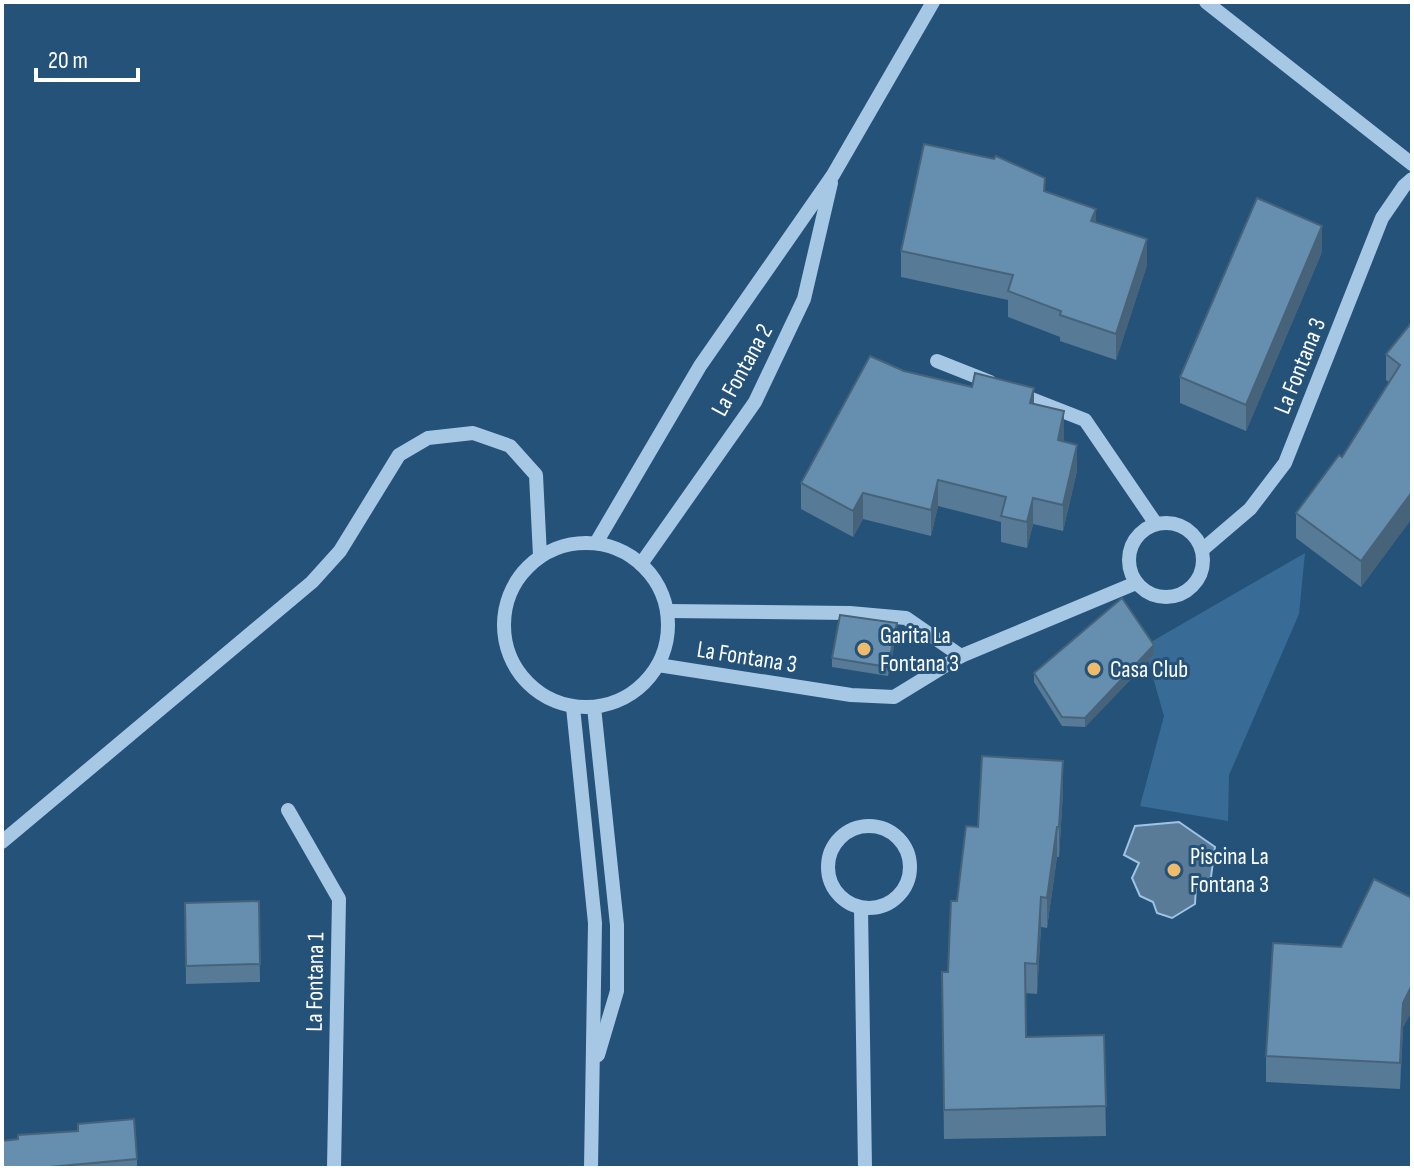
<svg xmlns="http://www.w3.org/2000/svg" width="1414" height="1170" font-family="'Sofia Sans Condensed',sans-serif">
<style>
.green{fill:#386c97}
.water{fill:#5a7b98;stroke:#9bc4e5;stroke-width:2}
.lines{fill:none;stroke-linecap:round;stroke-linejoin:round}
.minor{stroke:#a7c8e4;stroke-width:14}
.wall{fill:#577a96}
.shaded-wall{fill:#47637a}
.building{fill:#658eaf;stroke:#47637a;stroke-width:2}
.poi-dot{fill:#eebb6b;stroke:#245279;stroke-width:3}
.labels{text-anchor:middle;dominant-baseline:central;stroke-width:6;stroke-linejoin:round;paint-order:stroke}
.street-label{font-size:24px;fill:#fff;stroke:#245279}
.poi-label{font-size:24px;fill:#fff;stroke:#245279;text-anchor:start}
</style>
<rect width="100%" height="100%" fill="#245279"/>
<!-- green -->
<polygon class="green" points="1305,553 1299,614 1229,775 1228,821 1140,806 1164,716 1144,646"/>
<!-- water -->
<polygon class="water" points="1179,822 1215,847 1211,877 1196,886 1195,904 1172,918 1157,913 1153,902 1140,896 1132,878 1139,863 1124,855 1135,826"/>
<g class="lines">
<!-- minor -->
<g class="minor">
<polyline points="1206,2 1412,164"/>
<polyline points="937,361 990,382"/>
<polyline points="1016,393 1085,420 1156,524"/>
<circle cx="1166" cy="560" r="37"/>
<circle cx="586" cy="625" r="82"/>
<polyline points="596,543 700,366 833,175 933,2"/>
<polyline points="1202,550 1250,509 1285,463 1382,218 1404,186 1412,179"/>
<polyline points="641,564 755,402 804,299 831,183"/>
<polyline points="667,611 850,613 906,618 961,656"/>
<polyline points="658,665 851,695 894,697 961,656 1136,583"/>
<polyline points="573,707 595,923 591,1168"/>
<polyline points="594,707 617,925 617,991 598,1055"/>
<polyline points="288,810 339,899 334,1168"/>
<circle cx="869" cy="867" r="41"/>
<polyline points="2,842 312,582 340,551 399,455 428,438 473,433 510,446 536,475 540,556"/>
<polyline points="861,908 865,1168"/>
</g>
</g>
<!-- wall -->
<g class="wall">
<polygon points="1045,191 1096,222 1147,265 1116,360 1060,341 1060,337 1008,317 1008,300 901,277 901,251"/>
<polygon points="1322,252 1246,431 1180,403 1180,377"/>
<polygon points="1412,322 1412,518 1361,587 1296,538 1296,513 1342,457 1389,382 1386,380 1386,354"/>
<polygon points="904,371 1034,404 1064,437 1063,441 1077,471 1063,531 1033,524 1027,548 1001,542 1001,522 938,506 931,536 863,519 853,537 801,509 801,483"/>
<polygon points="897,632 888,676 832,667 832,658"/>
<polygon points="1154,655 1085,727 1062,726 1034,682 1034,673"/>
<polygon points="1063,791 1059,857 1057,857 1047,928 1041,927 1037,994 1025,993 1026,1037 1104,1035 1106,1136 944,1139 942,1002 948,972 957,901 978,827"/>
<polygon points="259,901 260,982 186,984 185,903"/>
<polygon points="1341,947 1403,1028 1400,1089 1266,1082 1266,1056"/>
<polygon points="137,1159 137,1168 2,1168"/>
</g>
<!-- shaded-wall -->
<g class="shaded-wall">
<polygon points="1096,209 1096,235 1091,221"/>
<polygon points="1322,226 1322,252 1246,431 1246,405"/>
<polygon points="1147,239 1147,265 1116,360 1116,334"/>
<polygon points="1034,388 1034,414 1030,403"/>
<polygon points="1064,411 1064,437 1058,466 1058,440"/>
<polygon points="1077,445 1077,471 1063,531 1063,505"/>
<polygon points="938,480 938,506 931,536 931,510"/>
<polygon points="1412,492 1412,518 1361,587 1361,561"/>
<polygon points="863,493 863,519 853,537 853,511"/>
<polygon points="1033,498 1033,524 1027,548 1027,522"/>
<polygon points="897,623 897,632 888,676 888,667"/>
<polygon points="1154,645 1154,655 1085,727 1085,718"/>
<polygon points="1063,761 1063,791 1059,857 1059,827"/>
<polygon points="1057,827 1057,857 1047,928 1047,898"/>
<polygon points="1041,897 1041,927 1037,994 1037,964"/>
<polygon points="1412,985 1412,1011 1403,1028 1400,1089 1403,1003"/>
</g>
<!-- building -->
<g class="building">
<polygon points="924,144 994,159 996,156 1045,178 1044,191 1096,209 1091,221 1147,239 1116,334 1060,315 1061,311 1008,291 1013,275 901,251"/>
<polygon points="1257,198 1322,226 1246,405 1180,377"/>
<polygon points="1412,322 1412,492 1361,561 1296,513 1339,455 1342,457 1400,365 1386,354"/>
<polygon points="870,356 904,371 972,387 975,373 1034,388 1030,403 1064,411 1058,440 1077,445 1063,505 1033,498 1027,522 1001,516 1006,497 938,480 931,510 863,493 853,511 801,483"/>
<polygon points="1122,598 1154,645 1085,718 1062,717 1034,673"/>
<polygon points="840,615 897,623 888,667 832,658"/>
<polygon points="982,756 1063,761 1059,827 1057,827 1047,898 1041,897 1037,964 1025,963 1026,1037 1104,1035 1106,1106 944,1110 942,972 948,972 951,901 957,901 966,826 978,827"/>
<polygon points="1374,879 1412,898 1412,985 1403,1003 1400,1063 1266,1056 1273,943 1341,947"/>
<polygon points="259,901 260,964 186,966 185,903"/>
<polygon points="134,1119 137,1159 38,1168 2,1168 2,1141 18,1139 18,1135 78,1131 78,1124"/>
</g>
<!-- markers -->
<g class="poi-dot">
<circle cx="864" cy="649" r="8"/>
<circle cx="1094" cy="669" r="8"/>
<circle cx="1174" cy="870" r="8"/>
</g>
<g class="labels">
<!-- street labels -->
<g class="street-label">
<text transform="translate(1300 366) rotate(-68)">La Fontana 3</text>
<text transform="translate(742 370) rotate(-61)">La Fontana 2</text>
<text transform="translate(747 657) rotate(9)">La Fontana 3</text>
<text transform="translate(315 982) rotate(-89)">La Fontana 1</text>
</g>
<!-- poi labels -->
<g class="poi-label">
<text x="880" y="635">Garita La<tspan x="880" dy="28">Fontana 3</tspan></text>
<text x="1110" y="669">Casa Club</text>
<text x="1190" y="856">Piscina La<tspan x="1190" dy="28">Fontana 3</tspan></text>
</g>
</g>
<!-- border -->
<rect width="1414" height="1170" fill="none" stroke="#ffffff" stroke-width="8"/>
<!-- scale -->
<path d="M36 68v12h102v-12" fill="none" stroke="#ffffff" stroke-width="4"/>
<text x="48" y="68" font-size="24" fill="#ffffff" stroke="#245279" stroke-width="6" paint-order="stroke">20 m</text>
</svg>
